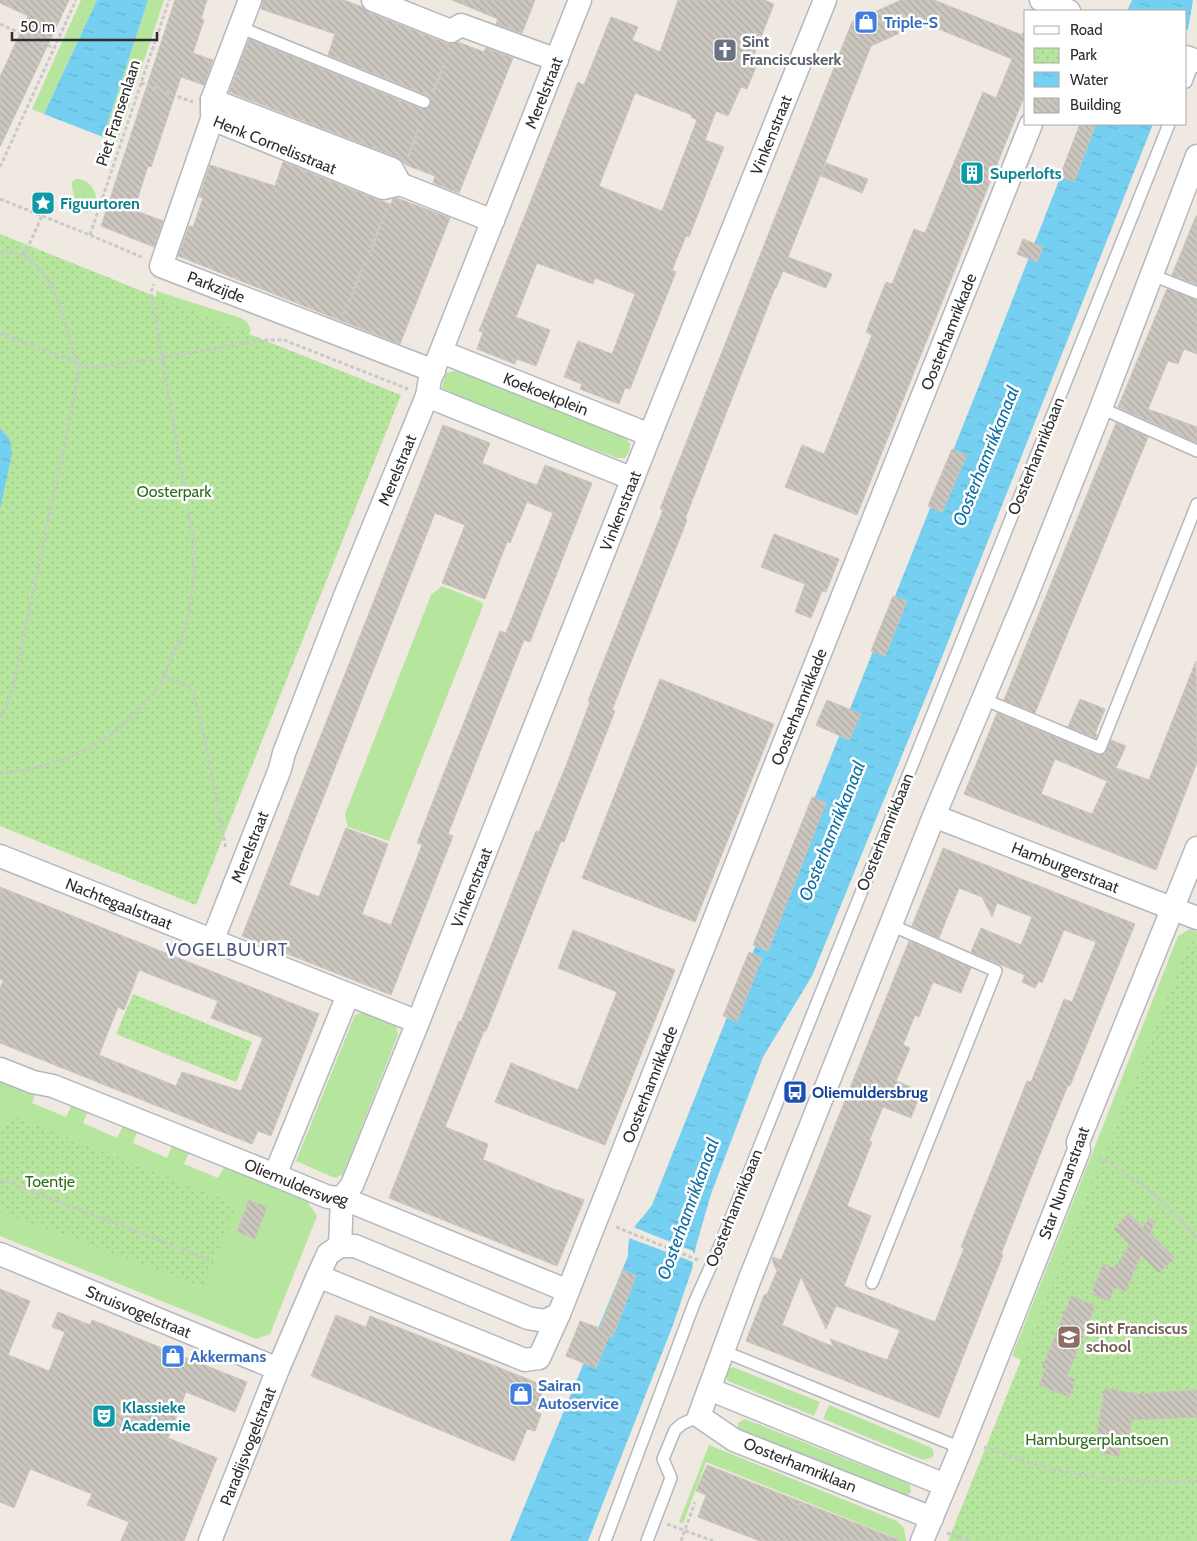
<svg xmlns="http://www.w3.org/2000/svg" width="1197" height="1541" font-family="Cabin,sans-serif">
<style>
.grass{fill:#b6e59e}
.park{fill:url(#park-dots)}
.water{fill:url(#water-ripples)}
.pier{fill:#efe9e1}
.building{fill:url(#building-back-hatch);stroke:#cbc5ba;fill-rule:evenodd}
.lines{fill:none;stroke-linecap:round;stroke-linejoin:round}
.lane-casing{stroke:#b4b7c1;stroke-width:14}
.street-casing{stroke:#b4b7c1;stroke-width:25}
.path{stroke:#c9c9c9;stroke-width:3;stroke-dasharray:4 2.5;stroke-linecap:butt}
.lane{stroke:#fff;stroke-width:11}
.street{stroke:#fff;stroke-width:22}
.labels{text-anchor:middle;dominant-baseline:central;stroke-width:5;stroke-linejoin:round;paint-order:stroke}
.shop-label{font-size:16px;font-weight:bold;fill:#366cbe;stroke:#fff;text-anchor:start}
.worship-label{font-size:16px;font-weight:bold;fill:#5b616d;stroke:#fff;text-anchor:start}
.street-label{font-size:16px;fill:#2e2e2e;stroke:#fff}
.culture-label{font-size:16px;font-weight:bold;fill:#0d838f;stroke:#fff;text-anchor:start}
.park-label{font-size:16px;fill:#2c6e1b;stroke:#fff}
.transit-label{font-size:16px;font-weight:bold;fill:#164399;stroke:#fff;text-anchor:start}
.education-label{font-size:16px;font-weight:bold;fill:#785e54;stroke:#fff;text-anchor:start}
.water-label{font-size:18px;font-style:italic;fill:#0d6fa3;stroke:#fff}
.neighbourhood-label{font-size:18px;letter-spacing:1px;fill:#4d5680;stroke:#fff}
</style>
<defs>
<pattern id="park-dots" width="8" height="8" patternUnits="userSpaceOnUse" patternTransform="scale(1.25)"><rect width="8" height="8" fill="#b6e59e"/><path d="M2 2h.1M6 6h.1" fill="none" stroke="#9dc588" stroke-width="1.8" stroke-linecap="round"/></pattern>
<pattern id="water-ripples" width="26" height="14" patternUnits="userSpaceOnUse" patternTransform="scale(1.25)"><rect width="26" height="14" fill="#75cff0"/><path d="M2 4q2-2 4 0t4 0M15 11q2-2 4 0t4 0" fill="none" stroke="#66b2ce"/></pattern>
<pattern id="building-back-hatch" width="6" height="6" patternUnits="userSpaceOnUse" patternTransform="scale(1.25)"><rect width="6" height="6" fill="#cbc7bf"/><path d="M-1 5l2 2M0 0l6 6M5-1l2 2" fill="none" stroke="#afaba4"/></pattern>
</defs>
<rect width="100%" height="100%" fill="#efe9e1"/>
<!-- grass -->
<g class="grass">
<polygon points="81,0 97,0 44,114 32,109"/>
<polygon points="148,0 164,0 117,142 103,137"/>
<path d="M76,179C91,178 101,197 94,210L86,213C76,207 72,194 72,182Z"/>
<polygon points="156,291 241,318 247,322 251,330 249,334 162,344"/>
<polygon points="457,370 626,438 630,444 629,452 625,458 617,458 450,396 442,387 446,373"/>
<polygon points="442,586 482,602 483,606 389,841 348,827 345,814 431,595"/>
<polygon points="1190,929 1197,932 1197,1168 1033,1365 1012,1356 1178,936"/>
<polygon points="363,1012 396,1026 398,1035 343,1174 335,1178 296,1161 355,1015"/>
<polygon points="0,1075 37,1089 32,1103 66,1117 72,1104 88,1111 83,1123 117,1138 124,1124 138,1130 133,1143 167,1158 173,1144 190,1150 184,1164 218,1178 224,1167 307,1201 317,1216 270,1334 256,1339 0,1236"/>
<path d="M733,1367L820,1402L814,1416L728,1381C724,1374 726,1370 733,1367Z"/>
<polygon points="829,1405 932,1448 934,1454 931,1458 923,1460 823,1419"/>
<polygon points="745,1419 907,1483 910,1485 911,1492 905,1497 740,1431 738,1427 738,1423"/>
<polygon points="709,1445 897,1521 904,1528 906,1541 895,1541 896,1538 706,1462 683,1524 679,1522"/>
</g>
<!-- park -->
<g class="park">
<polygon points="0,234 401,395 196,905 0,826"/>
<polygon points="1190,941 1197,944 1197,1541 948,1541"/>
<polygon points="133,994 252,1042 236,1082 116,1034"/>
<polygon points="9,1114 237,1205 203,1287 0,1211 0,1137"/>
</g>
<!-- water -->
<g class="water">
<polygon points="97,0 148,0 103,137 44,114"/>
<polygon points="1132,0 1193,0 1188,30 1186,29 1186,11 1127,11"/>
<path d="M1081,124H1153L936,672L812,976L763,1057L711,1194L696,1246L692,1269L673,1325L588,1541H510L628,1256C628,1225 636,1228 652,1205L978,388Z"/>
<polygon points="0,428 10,440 12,454 0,509"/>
</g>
<!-- pier -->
<polygon class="pier" points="633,1227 693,1251 693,1253 697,1254 696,1263 629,1238"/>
<!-- building -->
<g class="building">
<polygon points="0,0 69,0 0,147 0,77 28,16 0,3"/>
<polygon points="175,0 207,0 201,19 204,20 193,53 213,60 204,85 181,77 151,167 148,166 134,210 163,221 154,247 101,226"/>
<polygon points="263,0 344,0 362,7 368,12 446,43 452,44 458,42 484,52 486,48 513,58 459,193 433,183 435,176 406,165 397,157 229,92 249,39 421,109 428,108 431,104 430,98 427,95 328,55 335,34 261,9"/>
<polygon points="452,0 535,0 522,33 496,24 498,19"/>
<path d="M678,0H764L774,4L752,60L758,62L747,89L741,87L728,116L716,111L705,140L724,147L689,237L686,236L672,270L676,272L630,389L625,388L619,404L580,389L582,384L564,377L578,341L612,354L635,294L595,278L593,284L537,263L516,317L550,330L536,366L517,359L515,364L477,349L483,332L479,331L578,82L584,85L611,17L638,27L632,40L660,52ZM635,93L692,115L691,117L697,120L662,211L599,186Z"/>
<polygon points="901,0 934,0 1022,35 1026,27 1026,92 857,515 785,487 802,445 824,454 872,335 866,332 886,282 892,284 914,229 925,233 983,92 996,98 1012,59 929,25 928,27 920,24 871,46 788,257 832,274 826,288 783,271 776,288 775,288 685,519 687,520 612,710 615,711 577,808 564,842 561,841 486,1031 484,1031 445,1127 488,1144 483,1160 484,1160 558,1191 558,1190 584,1200 557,1266 389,1198 459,1021 461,1022 536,831 539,832 567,763 590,702 588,701 663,510 660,509 852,22"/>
<polygon points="1080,124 1096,124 1074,182 1060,176"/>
<polygon points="283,162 378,200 391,204 393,199 397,198 450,218 400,344 178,256 189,226 193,227 203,198 199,197 210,165 275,186"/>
<polygon points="826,163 868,179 862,193 821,176"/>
<polygon points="1196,216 1197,216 1197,285 1172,275"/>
<polygon points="1023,239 1043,247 1037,262 1017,254"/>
<polygon points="1167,289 1197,300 1197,354 1184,349 1178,364 1168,361 1148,409 1197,427 1197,443 1118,407"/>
<polygon points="1116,423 1148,437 1035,713 1004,700"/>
<path d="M443,425L490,443L482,463L520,479L537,485L545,465L592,483L530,642L524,640L448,834L453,836L391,995L242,936ZM527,502L553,513L506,633L500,631L440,783L417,843L422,845L391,925L362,914L388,844L373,838L346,828L319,897L289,885L435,513L465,525L442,583L485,599L507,542L510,543Z"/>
<polygon points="952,449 967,455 942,512 928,506"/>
<polygon points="774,534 839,559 826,592 822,591 811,618 795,612 805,584 761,567"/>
<polygon points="893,596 907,601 885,656 871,651"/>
<path d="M1196,661L1197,762L1156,870L964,794L997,713L1098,755L1105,754L1111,740L1126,746L1116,768L1149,780ZM1055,759L1107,781L1092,814L1041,794Z"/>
<polygon points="660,679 774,724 695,922 582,878"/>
<polygon points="1080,699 1105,709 1095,734 1097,735 1096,738 1068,727"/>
<polygon points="827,700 861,714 849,740 816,725"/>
<polygon points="812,797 826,803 768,951 753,945"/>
<path d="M943,848L1135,924L1070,1086L1068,1085L1043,1147L1001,1254L1003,1255L939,1418L746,1341L764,1295L767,1294L777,1271L772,1260L773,1257L781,1260L909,941L971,968L961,993L933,982L919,1017L915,1015L903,1045L910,1048L896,1081L921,1091L911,1118L883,1107L869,1141L872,1142L847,1206L871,1216L844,1286L935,1322L964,1248L961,1247L1027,1081L1031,1082L1064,999L1072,1002L1096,942L1064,930L1042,983L1039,981L1035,988L1022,982L1025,975L971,952L981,928L1021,945L1032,917L997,903L992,917L982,897L959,888L939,938L912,926ZM801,1277L826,1329L836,1306L900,1330L887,1360L830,1339L834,1347L782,1325Z"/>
<path d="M0,887L319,1014L271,1136L258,1131L252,1144L0,1043V989L3,980L0,979ZM139,970L218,1001L211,1018L263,1038L241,1091L182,1072L176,1086L99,1055L118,1007L124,1010Z"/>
<polygon points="573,930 675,970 605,1145 495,1102 511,1063 578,1090 617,992 558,968"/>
<polygon points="749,952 762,958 737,1022 723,1016"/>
<polygon points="249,1200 267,1207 255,1239 237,1232"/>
<polygon points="1129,1213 1143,1227 1149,1218 1155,1222 1150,1233 1175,1258 1159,1273 1141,1255 1126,1291 1115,1288 1109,1301 1091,1294 1103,1264 1114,1268 1130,1245 1114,1229"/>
<polygon points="623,1270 636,1276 612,1338 609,1336 596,1368 566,1356 580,1321 600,1328"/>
<polygon points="0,1289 30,1301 8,1355 49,1371 65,1332 52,1327 58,1312 90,1325 92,1320 247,1382 235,1412 186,1392 168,1438 217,1458 184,1541 121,1541 129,1522 87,1505 92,1494 30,1469 14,1508 0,1502"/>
<polygon points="1071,1296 1095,1306 1067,1376 1074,1379 1074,1386 1069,1397 1039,1385 1046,1369 1042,1368"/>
<polygon points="336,1315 366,1327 370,1316 545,1386 535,1411 541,1414 535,1431 527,1429 514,1461 311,1376"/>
<polygon points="1113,1389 1136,1394 1197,1390 1197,1417 1131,1420 1128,1447 1120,1447 1119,1456 1101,1453 1103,1446 1096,1442 1104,1390"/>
<polygon points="707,1465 899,1540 899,1541 760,1541 698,1517 706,1495 696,1491"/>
</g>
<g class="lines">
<!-- lane casing -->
<g class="lane-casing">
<g id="lane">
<polyline points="239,27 424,102"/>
<polyline points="1186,82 1195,58"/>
<polyline points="1152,275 1197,293"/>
<polyline points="1101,408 1197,451"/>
<polyline points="983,699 1100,748 1197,504"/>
<polyline points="872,1283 996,971 891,925"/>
<polyline points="723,1351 961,1448"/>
<polyline points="605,1541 695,1301 718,1250 1169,124"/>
<polyline points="647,1541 671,1478 663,1459 675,1430 682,1424 699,1416"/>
</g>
</g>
<!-- street casing -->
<g class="street-casing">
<g id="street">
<polyline points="373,0 451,31 461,25 557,60"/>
<polyline points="1041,0 1069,11"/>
<polyline points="1186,57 1197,61"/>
<polyline points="212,100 392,169 400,184"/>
<polyline points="212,113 212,100 250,0"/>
<path id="s1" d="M442,352L650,435"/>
<path id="s2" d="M434,371L161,266L212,119L383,188L400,184L493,221"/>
<polyline points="427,396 633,479"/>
<path id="s3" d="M934,816L1197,918"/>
<path id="s4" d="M0,856L418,1022"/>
<path id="s5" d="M213,939L280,769L284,753L345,596L427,396L430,379L580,0"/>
<path id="s6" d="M0,1069L33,1082L53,1086L275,1175L328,1197L342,1198L568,1291"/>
<polyline points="275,1175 348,995"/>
<path id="s7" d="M340,1246H355L528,1318L545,1321L559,1314L765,791L1031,124"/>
<path id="s8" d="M340,1246L342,1198L352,1185L418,1022L650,435L825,0"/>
<path id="s9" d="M0,1254L278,1369"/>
<polyline points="318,1276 525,1360 539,1358 559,1314"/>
<polyline points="709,1389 945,1485"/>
<polyline points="932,1518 734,1440 699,1416 749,1281 934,816 1026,597 1101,408 1197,156"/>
<path id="s10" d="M210,1541L278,1369L318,1276L328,1254L340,1246"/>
<polyline points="922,1541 961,1448 1079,1150 1078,1142 1197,848"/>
</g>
</g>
<!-- path -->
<g class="path">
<polyline points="0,24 54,48"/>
<polyline points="141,83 193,102"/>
<polyline points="433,92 450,51"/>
<polyline points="408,157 424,116"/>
<polyline points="0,167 76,0"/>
<polyline points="0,199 90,235 144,258"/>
<polyline points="90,235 169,0"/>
<path d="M0,252C46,248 61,307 70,341C72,349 78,359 78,367C78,376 76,385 75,394L12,693L0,718"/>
<polyline points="24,256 42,216"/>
<polyline points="344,314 388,207"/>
<polyline points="0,333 65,358 79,365 97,367 162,358 263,340 284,340 408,389"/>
<polyline points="164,676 192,689 200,717 226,849"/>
<path d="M0,773C61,769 119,740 156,690C164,679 169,665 174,652C180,640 186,627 189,613C194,588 194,563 193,538L151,292L154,284"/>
<path d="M1098,1157C1106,1160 1114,1166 1121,1171C1151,1189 1174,1212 1197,1238"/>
<polyline points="0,1182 3,1180 210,1260"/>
<polyline points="616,1227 698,1260"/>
<path d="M984,1447C1000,1452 1015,1458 1031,1463C1084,1479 1142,1484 1197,1481"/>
<polyline points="796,1513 800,1502"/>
<polyline points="667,1524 713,1541"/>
<polyline points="947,1533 970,1541"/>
<polyline points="681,1541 695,1502"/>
</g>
<!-- lane -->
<use href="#lane" class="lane"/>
<!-- street -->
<use href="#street" class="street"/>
</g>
<!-- icons -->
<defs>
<g id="shop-square" transform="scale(1.25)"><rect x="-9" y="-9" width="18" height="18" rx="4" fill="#3f7fe0" stroke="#fff"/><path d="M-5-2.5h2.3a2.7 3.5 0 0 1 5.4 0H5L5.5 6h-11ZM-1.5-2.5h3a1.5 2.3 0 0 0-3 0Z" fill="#fff"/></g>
<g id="church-square" transform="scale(1.25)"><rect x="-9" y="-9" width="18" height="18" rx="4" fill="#6b7280" stroke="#fff"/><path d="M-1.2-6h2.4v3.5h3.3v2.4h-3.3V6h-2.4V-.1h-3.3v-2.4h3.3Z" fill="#fff"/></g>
<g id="building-square" transform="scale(1.25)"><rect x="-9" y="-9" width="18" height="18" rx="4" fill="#0f9aa8" stroke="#fff"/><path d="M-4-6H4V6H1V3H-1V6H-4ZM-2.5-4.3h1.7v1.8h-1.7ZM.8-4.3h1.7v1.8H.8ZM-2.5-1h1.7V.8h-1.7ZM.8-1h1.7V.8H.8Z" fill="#fff"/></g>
<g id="sight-square" transform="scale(1.25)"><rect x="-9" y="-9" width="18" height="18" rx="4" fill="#0f9aa8" stroke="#fff"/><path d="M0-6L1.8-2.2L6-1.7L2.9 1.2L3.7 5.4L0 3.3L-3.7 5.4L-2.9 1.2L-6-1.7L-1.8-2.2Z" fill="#fff"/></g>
<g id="bus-square" transform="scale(1.25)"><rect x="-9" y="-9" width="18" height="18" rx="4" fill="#1a4fb4" stroke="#fff"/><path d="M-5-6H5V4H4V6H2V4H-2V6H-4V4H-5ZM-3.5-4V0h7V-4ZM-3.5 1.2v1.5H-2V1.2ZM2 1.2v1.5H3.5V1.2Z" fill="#fff"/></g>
<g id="school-square" transform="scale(1.25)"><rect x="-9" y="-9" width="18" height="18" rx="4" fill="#8d6e63" stroke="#fff"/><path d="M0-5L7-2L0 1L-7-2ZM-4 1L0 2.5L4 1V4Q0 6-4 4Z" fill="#fff"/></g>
<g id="theatre-square" transform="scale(1.25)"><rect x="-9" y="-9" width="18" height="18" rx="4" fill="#0f9aa8" stroke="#fff"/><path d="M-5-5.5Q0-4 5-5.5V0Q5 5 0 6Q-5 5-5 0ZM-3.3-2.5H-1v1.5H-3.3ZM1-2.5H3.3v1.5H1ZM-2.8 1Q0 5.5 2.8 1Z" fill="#fff"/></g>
</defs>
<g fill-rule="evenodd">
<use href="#shop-square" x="866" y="22"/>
<use href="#church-square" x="725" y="50"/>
<use href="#building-square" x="972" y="173"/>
<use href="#sight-square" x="43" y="203"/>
<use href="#bus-square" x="795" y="1092"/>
<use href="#school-square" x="1069" y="1337"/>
<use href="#shop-square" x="173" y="1356"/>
<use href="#shop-square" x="521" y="1394"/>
<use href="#theatre-square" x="104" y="1416"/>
</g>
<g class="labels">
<!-- shop labels -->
<g class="shop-label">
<text x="884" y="22">Triple-S</text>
<text x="190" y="1356">Akkermans</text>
<text x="538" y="1385">Sairan<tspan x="538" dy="18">Autoservice</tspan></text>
</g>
<!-- worship labels -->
<g class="worship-label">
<text x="742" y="41">Sint<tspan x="742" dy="18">Franciscuskerk</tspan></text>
</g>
<!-- street labels -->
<g class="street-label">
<text stroke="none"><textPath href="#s5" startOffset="909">Merelstraat</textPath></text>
<text transform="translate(118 113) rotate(-72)">Piet Fransenlaan</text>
<text stroke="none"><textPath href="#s8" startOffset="1195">Vinkenstraat</textPath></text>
<text stroke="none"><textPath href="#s2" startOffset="516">Henk Cornelisstraat</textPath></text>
<text transform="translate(216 287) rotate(21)">Parkzijde</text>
<text stroke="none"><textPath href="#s7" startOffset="1292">Oosterhamrikkade</textPath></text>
<text stroke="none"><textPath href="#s1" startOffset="112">Koekoekplein</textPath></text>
<text transform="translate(1036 456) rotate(-68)">Oosterhamrikbaan</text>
<text stroke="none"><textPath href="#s5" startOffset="504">Merelstraat</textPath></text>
<text stroke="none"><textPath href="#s8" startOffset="790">Vinkenstraat</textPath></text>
<text stroke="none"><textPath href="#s7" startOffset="888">Oosterhamrikkade</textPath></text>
<text transform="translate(885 832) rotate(-68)">Oosterhamrikbaan</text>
<text stroke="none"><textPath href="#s5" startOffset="99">Merelstraat</textPath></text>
<text stroke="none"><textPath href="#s3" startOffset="141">Hamburgerstraat</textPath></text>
<text stroke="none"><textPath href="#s8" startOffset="385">Vinkenstraat</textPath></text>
<text stroke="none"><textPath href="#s4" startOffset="128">Nachtegaalstraat</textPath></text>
<text stroke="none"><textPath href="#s7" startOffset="482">Oosterhamrikkade</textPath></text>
<text stroke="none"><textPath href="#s6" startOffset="318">Oliemuldersweg</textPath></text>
<text transform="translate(1064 1183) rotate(-70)">Star Numanstraat</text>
<text transform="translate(734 1208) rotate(-68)">Oosterhamrikbaan</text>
<text stroke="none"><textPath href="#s9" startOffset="150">Struisvogelstraat</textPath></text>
<text stroke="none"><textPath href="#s10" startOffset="102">Paradijsvogelstraat</textPath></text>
<text transform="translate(800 1465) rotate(22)">Oosterhamriklaan</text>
</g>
<!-- culture labels -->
<g class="culture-label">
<text x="990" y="173">Superlofts</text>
<text x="60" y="203">Figuurtoren</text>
<text x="122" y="1407">Klassieke<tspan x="122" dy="18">Academie</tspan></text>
</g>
<!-- park labels -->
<g class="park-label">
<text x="174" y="491">Oosterpark</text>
<text x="50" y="1181">Toentje</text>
<text x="1097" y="1439">Hamburgerplantsoen</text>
</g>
<!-- transit labels -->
<g class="transit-label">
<text x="812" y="1092">Oliemuldersbrug</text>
</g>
<!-- education labels -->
<g class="education-label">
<text x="1086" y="1328">Sint Franciscus<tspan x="1086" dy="18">school</tspan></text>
</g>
<!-- water labels -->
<g class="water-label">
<text transform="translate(986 456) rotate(-68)">Oosterhamrikkanaal</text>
<text transform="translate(832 831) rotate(-68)">Oosterhamrikkanaal</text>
<text transform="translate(688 1209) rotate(-70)">Oosterhamrikkanaal</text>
</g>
<!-- neighbourhood labels -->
<g class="neighbourhood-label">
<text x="227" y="950">VOGELBUURT</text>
</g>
</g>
<!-- legend -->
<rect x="1024" y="10" width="162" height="115" fill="#ffffff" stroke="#ababab"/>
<rect x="1034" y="26" width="25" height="8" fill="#ffffff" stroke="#ababab"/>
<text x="1070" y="35" font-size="15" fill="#2e2e2e">Road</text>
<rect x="1034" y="48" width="25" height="15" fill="url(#park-dots)" stroke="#ababab"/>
<text x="1070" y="60" font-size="15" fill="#2e2e2e">Park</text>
<rect x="1034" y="72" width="25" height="15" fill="url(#water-ripples)" stroke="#ababab"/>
<text x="1070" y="85" font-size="15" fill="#2e2e2e">Water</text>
<rect x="1034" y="98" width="25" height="15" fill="url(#building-back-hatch)" stroke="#ababab"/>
<text x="1070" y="110" font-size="15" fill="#2e2e2e">Building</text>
<!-- scale -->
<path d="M12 32v8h145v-8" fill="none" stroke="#2e2e2e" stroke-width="2.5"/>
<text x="20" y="32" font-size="15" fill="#2e2e2e" stroke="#ffffff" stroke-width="4" paint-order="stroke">50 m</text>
</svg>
